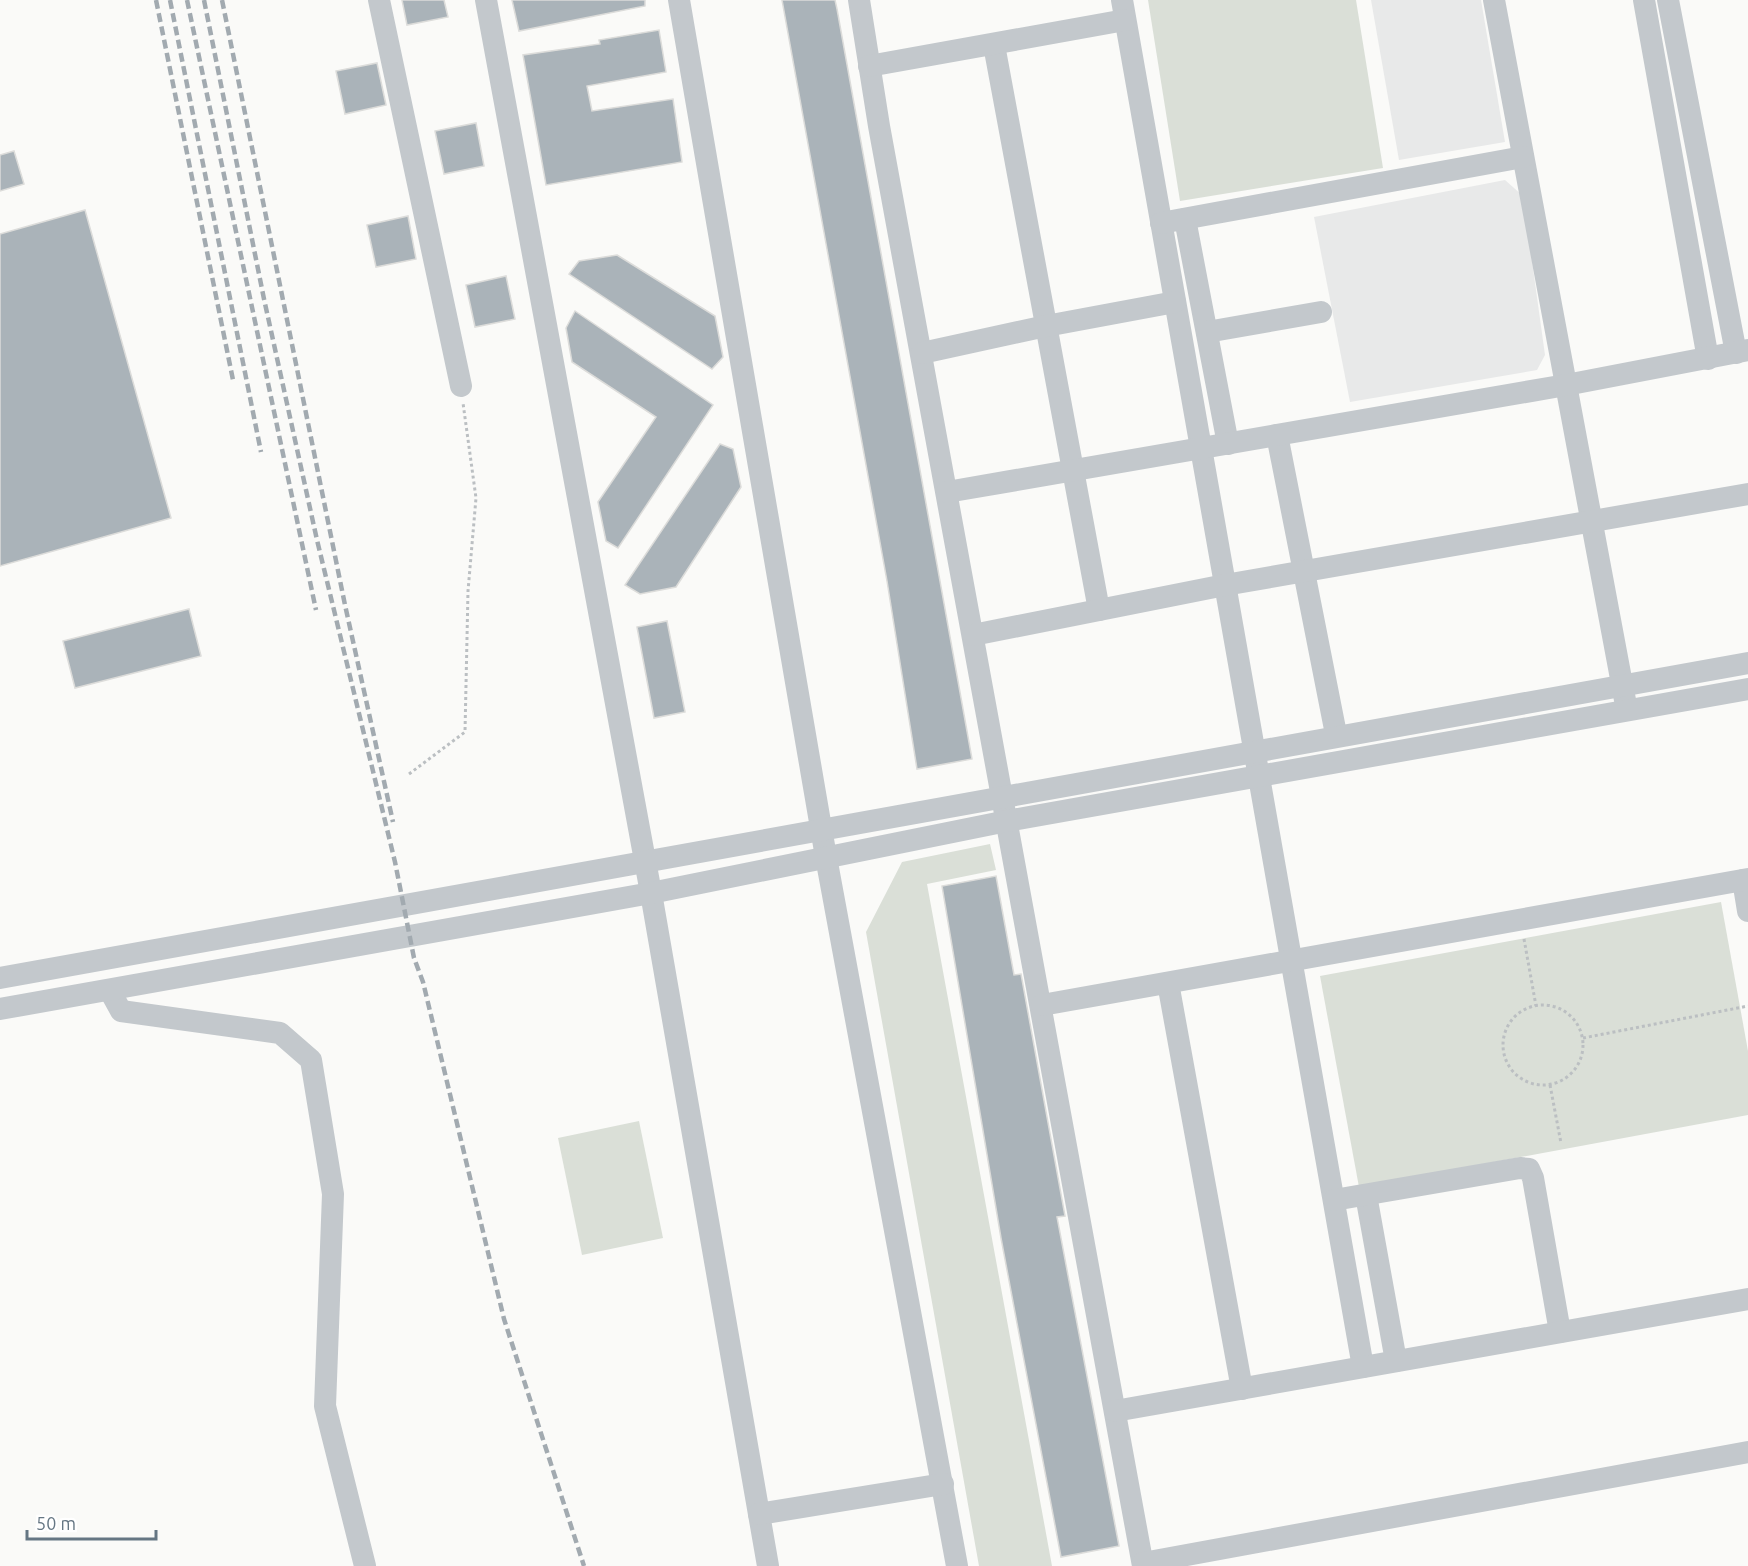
<svg xmlns="http://www.w3.org/2000/svg" width="1748" height="1566" font-family="Ubuntu,sans-serif">
<style>
.built{fill:#e8e9e9}
.green{fill:#dadfd7}
.building{fill:#aab3b9;stroke:#dcdcda;stroke-width:1.5}
.lines{fill:none;stroke-linecap:round;stroke-linejoin:round}
.path{stroke:#bbbfc2;stroke-width:3;stroke-dasharray:3 3;stroke-linecap:butt}
.minor{stroke:#c3c8cc;stroke-width:22}
.rail{stroke:#a2aab0;stroke-width:4.5;stroke-dasharray:9 4.5;stroke-linecap:butt}
</style>
<rect width="100%" height="100%" fill="#fafaf8"/>
<!-- built -->
<g class="built">
<polygon points="1371,0 1481,0 1505,142 1399,160"/>
<polygon points="1505,180 1523,196 1545,355 1537,370 1350,402 1314,217"/>
</g>
<!-- green -->
<g class="green">
<polygon points="1148,0 1356,0 1383,168 1180,201"/>
<polygon points="990,844 996,870 927,884 1052,1566 979,1566 866,932 902,862"/>
<polygon points="1721,902 1748,1051 1748,1115 1359,1187 1320,976"/>
<polygon points="639,1121 663,1238 582,1255 558,1138"/>
</g>
<!-- building -->
<g class="building">
<polygon points="402,0 444,0 448,17 407,25"/>
<polygon points="512,0 645,0 645,6 519,31"/>
<polygon points="782,0 835,0 837,9 972,759 917,769 887,581"/>
<polygon points="659,30 666,72 587,86 592,111 673,99 682,162 546,185 523,55 600,44 599,40"/>
<polygon points="377,63 386,105 345,114 336,71"/>
<polygon points="476,123 484,166 444,174 435,131"/>
<polygon points="14,151 24,184 0,191 0,155"/>
<polygon points="85,210 171,518 0,566 0,234"/>
<polygon points="408,216 416,259 376,267 367,225"/>
<polygon points="617,255 715,316 723,357 712,369 569,274 579,261"/>
<polygon points="506,276 515,319 475,327 466,285"/>
<polygon points="575,311 713,405 618,548 606,541 598,502 656,417 572,362 566,328"/>
<polygon points="720,444 733,449 741,487 676,587 640,594 625,585"/>
<polygon points="189,609 201,656 75,688 63,641"/>
<polygon points="667,621 685,712 654,718 637,627"/>
<polygon points="996,876 1014,975 1021,974 1065,1216 1057,1217 1119,1546 1061,1557 1001,1238 942,886"/>
</g>
<g class="lines">
<!-- path -->
<g class="path">
<polyline points="409,774 465,732 468,591 476,498 463,403"/>
<polyline points="1524,939 1536,1006"/>
<circle cx="1543" cy="1045" r="40"/>
<polyline points="1583,1038 1748,1006"/>
<polyline points="1550,1085 1561,1143"/>
</g>
<!-- minor -->
<g class="minor">
<polyline points="379,0 461,386"/>
<polyline points="486,0 651,893 768,1566"/>
<polyline points="679,0 826,857 957,1566"/>
<polyline points="859,0 879,126 1143,1566"/>
<polyline points="1122,0 1363,1367"/>
<polyline points="1494,0 1625,700"/>
<polyline points="1644,0 1708,359"/>
<polyline points="1668,0 1736,353"/>
<polyline points="994,45 1099,610"/>
<polyline points="869,66 1125,20"/>
<polyline points="1185,219 1228,444"/>
<polyline points="1161,223 1523,157"/>
<polyline points="1207,332 1321,312"/>
<polyline points="922,353 1046,326 1175,302"/>
<polyline points="1277,435 1335,729"/>
<polyline points="947,492 1566,385 1748,350"/>
<polyline points="973,635 1225,585 1748,494"/>
<polyline points="1743,880 1748,911"/>
<polyline points="0,978 1748,663"/>
<polyline points="1168,983 1242,1389"/>
<polyline points="110,991 121,1011 280,1033 311,1060 333,1194 325,1406 365,1566"/>
<polyline points="1042,1005 1748,879"/>
<polyline points="0,1009 651,893 1007,821 1748,689"/>
<polyline points="1366,1195 1396,1361"/>
<polyline points="1334,1200 1520,1168 1529,1169 1533,1178 1560,1332"/>
<polyline points="1115,1411 1748,1299"/>
<polyline points="759,1514 943,1484"/>
<polyline points="1143,1563 1748,1452"/>
</g>
<!-- rail -->
<g class="rail">
<polyline points="156,0 233,380"/>
<polyline points="170,0 261,452"/>
<polyline points="187,0 316,610"/>
<polyline points="204,0 264,299 317,540 395,862 414,958 423,982 504,1319 584,1566"/>
<polyline points="222,0 345,605 393,822"/>
</g>
</g>
<!-- scale -->
<path d="M27 1530v9h129v-9" fill="none" stroke="#657683" stroke-width="3"/>
<text x="36" y="1530" font-size="18" fill="#657683" stroke="#ffffff" stroke-width="4.5" paint-order="stroke">50 m</text>
</svg>
